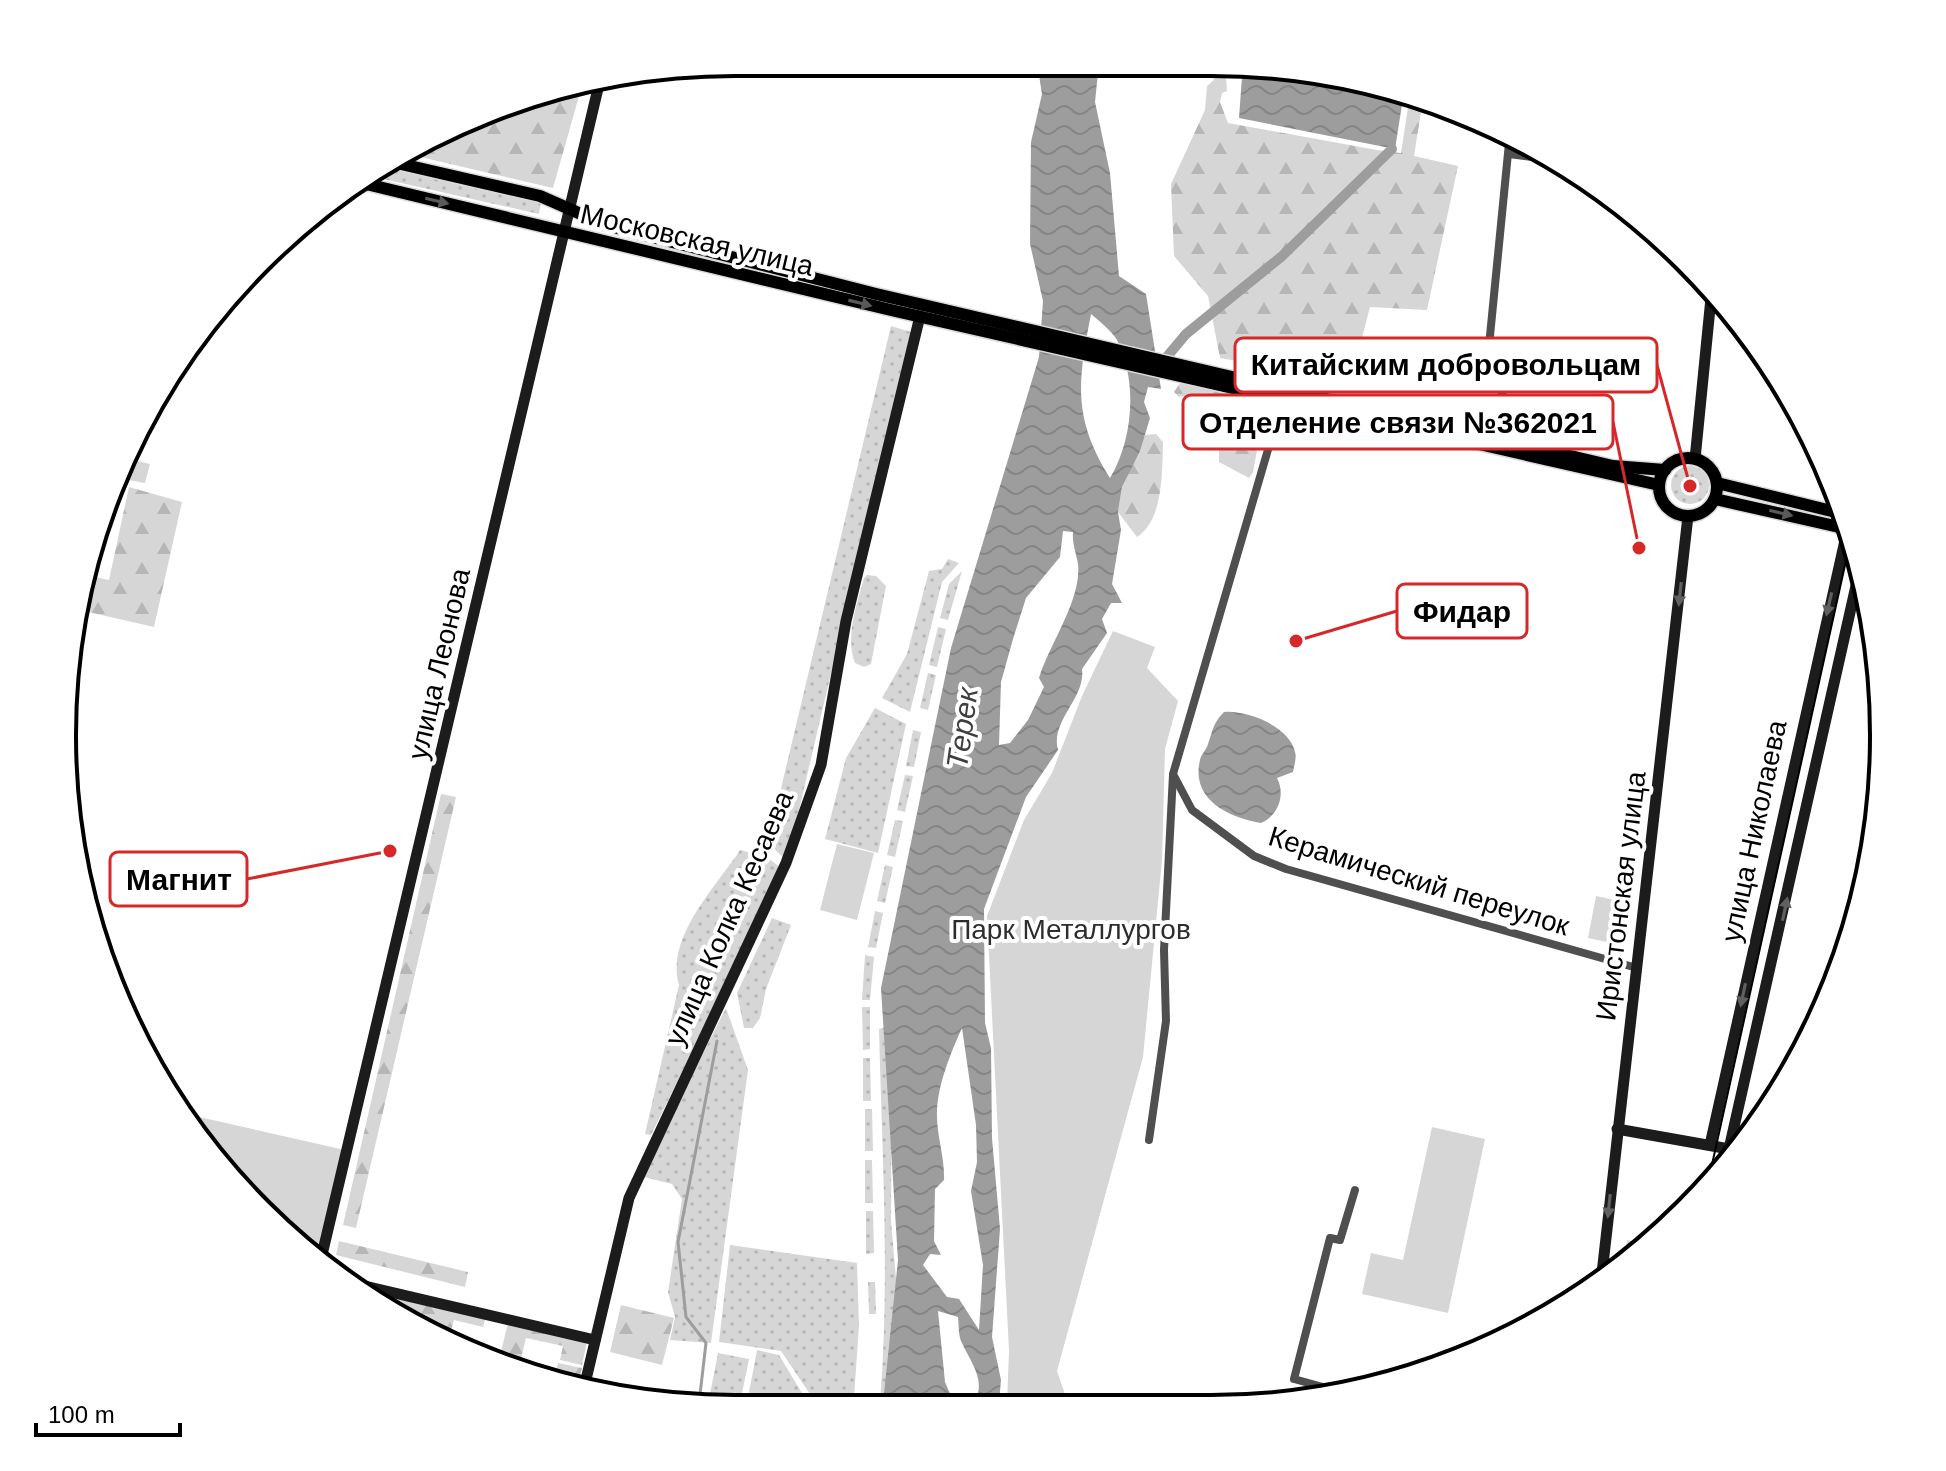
<svg xmlns="http://www.w3.org/2000/svg" width="1946" height="1471" font-family="Helvetica,sans-serif">
<style>
.grass{fill:url(#grass-dots)}
.forest{fill:url(#forest-firs)}
.park{fill:#d6d6d6}
.water{fill:url(#water-waves);fill-rule:evenodd}
.lines{fill:none;stroke-linecap:round;stroke-linejoin:round}
.stream{stroke:#9d9d9d;stroke-width:3}
.canal{stroke:#9d9d9d;stroke-width:10}
.primary-casing{stroke:#dbdbdb;stroke-width:15}
.street{stroke:#4f4f4f;stroke-width:8}
.secondary{stroke:#1c1c1c;stroke-width:11}
.primary{stroke:#000;stroke-width:12}
.tram{stroke:#000;stroke-width:2}
.oneway{fill:#595959}
.oneway2{fill:#606060}
.labels{text-anchor:middle;dominant-baseline:central;stroke-width:8;stroke-linejoin:round;paint-order:stroke}
.street-label{font-size:28px;fill:#000;stroke:#fff}
.park-label{font-size:28px;fill:#2d2d2d;stroke:#fff}
.water-label{font-size:30px;font-style:italic;fill:#3e3e3e;stroke:#fff}
.rim{fill:none;stroke:#000;stroke-width:4}
.leader{fill:none;stroke:#d62828;stroke-width:3}
.callout-dot{fill:#d62828;stroke:#fff;stroke-width:3}
.callout{fill:#fff;stroke:#d62828;stroke-width:3}
.callout-label{font-size:30px;text-anchor:middle;font-weight:bold;fill:#000}
</style>
<defs>
<pattern id="grass-dots" width="8" height="8" patternUnits="userSpaceOnUse" patternTransform="scale(2)"><rect width="8" height="8" fill="#d6d6d6"/><path d="M2 2h.1M6 6h.1" fill="none" stroke="#b6b6b6" stroke-width="1.8" stroke-linecap="round"/></pattern>
<pattern id="forest-firs" width="22" height="20" patternUnits="userSpaceOnUse" patternTransform="scale(2)"><rect width="22" height="20" fill="#d6d6d6"/><path d="M5 1l3.5 6h-7zM16 11l3.5 6h-7z" fill="#b6b6b6"/></pattern>
<pattern id="water-waves" width="16" height="10" patternUnits="userSpaceOnUse" patternTransform="scale(2)"><rect width="16" height="10" fill="#9d9d9d"/><path d="M0 5q4-4 8 0t8 0" fill="none" stroke="#858585"/></pattern>
</defs>
<rect width="100%" height="100%" fill="#fff"/>
<!-- grass -->
<g class="grass">
<polygon points="382,166 541,202 539,214 370,176"/>
<polygon points="891,326 911,332 787,861 768,843"/>
<circle cx="1690" cy="485" r="19"/>
<polygon points="948,559 959,563 942,582 910,712 882,698 907,654 929,571 942,569"/>
<polygon points="962,571 948,620 940,618 949,584"/>
<path d="M867,575L876,576L886,586L871,664L864,667L855,663C845,636 857,604 864,578Z"/>
<polygon points="938,627 946,629 937,667 929,665"/>
<polygon points="928,673 936,675 928,710 920,708"/>
<polygon points="875,708 906,724 878,853 825,839 846,758"/>
<polygon points="913,730 921,732 914,767 906,766"/>
<polygon points="905,775 913,776 905,812 897,810"/>
<polygon points="895,820 903,821 895,857 887,855"/>
<path d="M740,850L767,857L782,869L651,1135L645,1134L679,985C665,938 715,888 740,850Z"/>
<polygon points="885,865 893,867 885,903 877,901"/>
<polygon points="875,911 883,913 876,948 868,947"/>
<polygon points="772,918 791,925 766,989 760,1018 753,1028 744,1028 737,993"/>
<polygon points="865,955 874,957 870,1000 862,1000"/>
<polygon points="862,1007 870,1007 870,1049 863,1050"/>
<polygon points="726,1008 748,1070 711,1343 670,1340 675,1317 668,1292 682,1199 672,1184 640,1176"/>
<path d="M887,1027L892,1035L891,1221L897,1290L890,1403H880C890,1279 882,1154 879,1029Z"/>
<polygon points="863,1058 870,1058 871,1101 863,1101"/>
<polygon points="865,1109 872,1109 873,1151 865,1151"/>
<polygon points="865,1160 872,1160 873,1203 865,1203"/>
<polygon points="866,1211 873,1211 874,1253 866,1254"/>
<polygon points="730,1245 857,1263 859,1326 854,1397 868,1403 816,1403 781,1351 719,1342"/>
<polygon points="868,1282 875,1282 876,1314 869,1314"/>
<polygon points="757,1350 779,1355 808,1403 747,1403"/>
<polygon points="718,1353 749,1359 740,1403 709,1399"/>
</g>
<!-- forest -->
<g class="forest">
<polygon points="1208,63 1225,63 1227,91 1222,93 1220,102 1228,123 1377,150 1401,153 1410,94 1432,103 1422,106 1414,156 1458,166 1427,310 1370,307 1351,381 1220,358 1208,296 1174,256 1171,184 1205,110 1207,86 1214,80"/>
<polygon points="583,82 553,188 399,152 541,93 549,101 561,95 561,85"/>
<path d="M1180,383C1213,391 1239,393 1263,418L1253,472L1249,478L1219,462V443L1204,415L1208,403L1190,395L1179,397L1174,392Z"/>
<path d="M1156,434L1163,442C1162,471 1164,519 1137,537L1118,512L1122,487L1145,435Z"/>
<polygon points="125,458 150,464 145,483 118,478"/>
<polygon points="129,487 182,502 154,627 75,609 85,575 109,580"/>
<polygon points="441,794 456,797 356,1228 343,1225"/>
<polygon points="1627,1240 1648,1244 1624,1263"/>
<polygon points="339,1241 468,1272 465,1287 336,1255"/>
<polygon points="356,1286 486,1316 483,1327 454,1320 448,1341 398,1319 397,1308 380,1304"/>
<polygon points="621,1305 674,1318 662,1365 610,1352"/>
<polygon points="508,1323 587,1341 582,1365 560,1360 563,1346 526,1338 518,1371 533,1376 498,1364"/>
<polygon points="558,1363 582,1368 577,1387 554,1381"/>
</g>
<!-- park -->
<g class="park">
<polygon points="1113,631 1155,647 1147,668 1178,701 1165,749 1162,860 1143,1057 1057,1371 1068,1403 1007,1403 1009,1351 987,916 1024,820 1052,773 1082,696"/>
<polygon points="837,844 874,853 857,920 820,910"/>
<polygon points="1596,896 1619,901 1611,943 1588,938"/>
<path d="M177,1112L345,1150L320,1248C264,1238 213,1155 177,1112Z"/>
<polygon points="1432,1127 1485,1139 1448,1313 1362,1294 1371,1253 1403,1260"/>
</g>
<!-- water -->
<g class="water">
<path d="M1037,63H1099L1095,102L1110,173L1119,276L1146,294L1161,389L1148,387L1144,402L1150,418L1140,451L1122,487L1118,512L1121,530L1112,584L1122,603H1111L1102,619L1107,633L1082,669C1086,698 1050,721 1058,750L1026,797L984,909L985,1023L991,1048L992,1138L1000,1229L992,1337L1001,1380L999,1403H974C987,1381 971,1363 962,1343C958,1336 959,1325 958,1317L938,1311L945,1382L954,1403H883L898,1260L881,988L951,648L1039,357L1043,301L1030,244L1031,142L1042,94ZM1091,314C1099,321 1112,331 1117,340C1138,381 1133,440 1110,478C1072,417 1078,381 1091,314ZM1063,531L1073,532C1072,544 1076,552 1078,564C1082,599 1049,645 1039,678L1044,687L1028,720L1010,743L999,745L1001,682L1013,639L1026,598L1060,557ZM962,1028L976,1125L977,1162L971,1191L983,1265L979,1330L959,1299L947,1297L923,1265L930,1254L941,1255L934,1241L935,1189L944,1180C945,1157 936,1134 937,1111C938,1084 951,1052 962,1028Z"/>
<polygon points="1243,63 1385,85 1404,92 1395,149 1239,118"/>
<path d="M1224,712C1248,710 1290,727 1295,752C1297,757 1294,766 1293,772L1277,778C1286,795 1278,816 1261,823C1230,818 1190,800 1200,760C1201,754 1206,751 1208,744C1213,730 1213,723 1224,712Z"/>
</g>
<g class="lines">
<!-- stream -->
<polyline class="stream" points="699,1403 706,1343 686,1317 678,1242 717,1041"/>
<!-- canal -->
<polyline class="canal" points="1160,365 1186,334 1281,257 1392,149"/>
<!-- primary casing -->
<g class="primary-casing">
<g id="primary">
<polyline points="388,161 540,196 606,225 876,294 1613,466 1665,470"/>
<polyline points="362,183 891,310 1659,485"/>
<circle cx="1688" cy="487" r="29"/>
<polyline points="1717,483 1844,514"/>
<polyline points="1715,499 1848,529"/>
</g>
</g>
<!-- street -->
<g class="street">
<polyline points="1509,154 1555,160"/>
<polyline points="1278,399 1277,419 1173,774 1192,810 1254,856 1286,869 1637,968"/>
<polyline points="1497,439 1505,401 1488,356 1510,133"/>
<polyline points="1149,1140 1166,1021 1164,950 1173,775"/>
<polyline points="1726,1164 1729,1149"/>
<polyline points="1341,1392 1294,1379 1330,1238 1340,1240 1355,1190"/>
</g>
<!-- secondary -->
<g class="secondary">
<polyline points="1695,459 1711,298"/>
<polyline points="1617,1129 1735,1150"/>
<polyline points="1710,1145 1848,527"/>
<polyline points="1729,1149 1860,568"/>
<polyline points="321,1259 600,80"/>
<polyline points="1601,1282 1688,516"/>
<polyline points="352,1283 595,1340"/>
<polyline points="584,1388 629,1198 786,863 821,765 846,621 920,316"/>
</g>
<!-- primary -->
<use href="#primary" class="primary"/>
<!-- tram -->
<polyline class="tram" points="1707,1187 1851,538"/>
</g>
<!-- one-way arrows -->
<defs><path id="oneway-solid" d="M-6-.8H1V-3.2L6.5 0L1 3.2V.8H-6Z" transform="scale(2)"/></defs>
<g class="oneway">
<use href="#oneway-solid" transform="translate(437 201) rotate(13)"/>
<use href="#oneway-solid" transform="translate(860 303) rotate(14)"/>
<use href="#oneway-solid" transform="translate(1781 513) rotate(13)"/>
</g>
<g class="oneway2">
<use href="#oneway-solid" transform="translate(1680 594) rotate(96)"/>
<use href="#oneway-solid" transform="translate(1829 604) rotate(103)"/>
<use href="#oneway-solid" transform="translate(1785 909) rotate(-78)"/>
<use href="#oneway-solid" transform="translate(1743 995) rotate(102)"/>
<use href="#oneway-solid" transform="translate(1609 1206) rotate(96)"/>
</g>
<g class="labels">
<!-- street labels -->
<g class="street-label">
<text transform="translate(697 240) rotate(13)">Московская улица</text>
<text transform="translate(439 664) rotate(-77)">улица Леонова</text>
<text transform="translate(1754 831) rotate(-78)">улица Николаева</text>
<text transform="translate(1419 881) rotate(17)">Керамический переулок</text>
<text transform="translate(1621 896) rotate(-83)">Иристонская улица</text>
<text transform="translate(729 918) rotate(-66)">улица Колка Кесаева</text>
</g>
<!-- park labels -->
<g class="park-label">
<text x="1071" y="929">Парк Металлургов</text>
</g>
<!-- water labels -->
<g class="water-label">
<text transform="translate(962 728) rotate(-82)">Терек</text>
</g>
</g>
<!-- crop -->
<path d="M0 0H1946V1471H0ZM735 76H1211A659 659 0 0 1 1870 735V736A659 659 0 0 1 1211 1395H735A659 659 0 0 1 76 736V735A659 659 0 0 1 735 76Z" fill="#fff" fill-rule="evenodd"/>
<path class="rim" d="M735 76H1211A659 659 0 0 1 1870 735V736A659 659 0 0 1 1211 1395H735A659 659 0 0 1 76 736V735A659 659 0 0 1 735 76Z"/>
<!-- callouts -->
<path class="leader" d="M1690 486L1657 365M1639 548L1613 422M1296 641L1397 611M390 851L247 879"/>
<g class="callout-dot">
<circle cx="1690" cy="486" r="8"/>
<circle cx="1639" cy="548" r="8"/>
<circle cx="1296" cy="641" r="8"/>
<circle cx="390" cy="851" r="8"/>
</g>
<g class="callout">
<rect x="1235" y="338" width="422" height="54" rx="8"/>
<rect x="1183" y="395" width="430" height="54" rx="8"/>
<rect x="1397" y="584" width="130" height="54" rx="8"/>
<rect x="110" y="852" width="137" height="54" rx="8"/>
</g>
<g class="callout-label">
<text x="1446" y="375">Китайским добровольцам</text>
<text x="1398" y="433">Отделение связи №362021</text>
<text x="1462" y="622">Фидар</text>
<text x="179" y="890">Магнит</text>
</g>
<!-- scale -->
<path d="M36 1423v12h144v-12" fill="none" stroke="#000000" stroke-width="4"/>
<text x="48" y="1423" font-size="24" fill="#000000" stroke="#ffffff" stroke-width="6" paint-order="stroke">100 m</text>
</svg>
